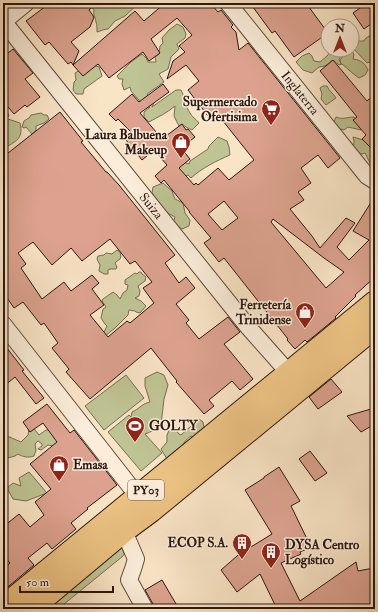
<svg xmlns="http://www.w3.org/2000/svg" width="378" height="612" font-family="'IM FELL Double Pica',serif">
<style>
.green{fill:#bfc494;stroke:#766d52}
.building{fill:#dca28f;stroke:#2c160f;fill-rule:evenodd}
.lines{fill:none;stroke-linecap:round;stroke-linejoin:round}
.minor-casing{stroke:#5f4a3d;stroke-width:18}
.highway-casing{stroke:#2c160f;stroke-width:24}
.minor{stroke:#fbedda;stroke-width:16}
.highway{stroke:#ecc283;stroke-width:22}
.labels{text-anchor:middle;dominant-baseline:central;stroke-width:3;stroke-linejoin:round;paint-order:stroke}
.shield{fill:#fbedda;stroke:#6a564c;stroke-width:1}
.shield-label{font-size:12px;font-weight:bold;fill:#2c160f}
.street-label{font-size:13px;fill:#2c160f;stroke:#fbedda}
.poi-label{font-size:13px;font-weight:bold;fill:#2c160f;stroke:#fbedda;text-anchor:end}
</style>
<rect width="100%" height="100%" fill="#f9e4c6"/>
<filter id="stains"><feTurbulence type="fractalNoise" baseFrequency=".005" numOctaves="4"/><feColorMatrix values="0 0 0 0 .2 0 0 0 0 .09 0 0 0 0 .02 0 0 0 .5 -.17"/></filter>
<radialGradient id="worn" r=".72"><stop offset=".6" stop-color="#630" stop-opacity="0"/><stop offset="1" stop-color="#630" stop-opacity=".3"/></radialGradient>
<!-- green -->
<g class="green">
<path d="M91,3H139L125,16L115,21L108,29C104,29 101,31 97,32C97,28 97,25 96,22C95,15 93,18 94,10L90,5Z"/>
<path d="M177,24L183,27L186,34L185,38L177,44L179,49L171,57L168,69L159,74L164,82L147,94L154,103L152,107L176,90H181C185,97 185,106 190,113C192,117 196,119 199,123L192,130L186,127L182,124L179,126L174,116L175,106C167,113 158,117 149,122L144,117V112L150,107H145L131,91L130,87L124,90L122,84L123,79H119L117,76L131,62L142,54L146,58L148,62H156L155,57L159,54L160,46L163,43L162,38L169,30Z"/>
<polygon points="369,36 374,37 375,39 375,60 367,63 353,48 353,46 359,41 364,41 365,39"/>
<path d="M336,50H343C344,54 341,56 339,59L341,64L340,60L348,50H352L354,55L353,59C361,60 365,63 368,70L365,75L359,78C353,74 348,69 342,64L339,65L333,60L325,66L319,67L312,73L303,70L296,62L302,56L309,53L312,56L314,61L320,62L327,56L330,52Z"/>
<polygon points="93,65 99,67 102,76 84,89 83,94 76,94 73,90 74,82 76,80 75,73 80,70"/>
<path d="M323,86H327C329,91 333,93 336,98L326,105L321,99L322,94L320,88Z"/>
<path d="M3,109L7,111L9,116L4,121L8,119L20,123C24,140 15,141 3,149Z"/>
<polygon points="41,113 44,115 47,115 49,119 44,123 36,126 36,130 34,133 32,134 26,127 24,128 22,127 24,121 29,118 31,115"/>
<path d="M336,117C344,120 346,117 354,117L362,124L361,130L348,127L344,130L337,128L333,124Z"/>
<path d="M218,137L227,141L229,147L230,155C216,161 202,168 191,178L188,175L182,177L175,167C180,164 183,161 189,164L190,161L208,149L209,146Z"/>
<polygon points="353,137 367,141 375,149 375,168 371,165 365,153 362,154 353,152 354,141"/>
<polygon points="163,183 172,191 175,199 183,203 185,213 190,220 189,226 182,229 173,223 175,217 166,212 152,193 153,187"/>
<polygon points="117,250 120,252 121,256 120,259 116,262 115,263 117,267 116,269 110,269 108,270 108,274 104,274 99,271 100,265 97,259 98,256 104,255 106,253 112,254"/>
<polygon points="139,272 141,272 142,274 146,277 145,281 138,286 140,291 139,296 135,298 141,301 146,306 140,313 136,312 135,311 129,310 128,315 114,329 111,331 99,342 107,326 105,324 101,318 103,309 106,307 102,301 103,299 113,292 117,295 120,299 123,293 127,290 128,285 125,284 125,280 135,273 137,274"/>
<path d="M157,372L164,375L168,385L164,399L161,425C156,429 151,432 145,434L162,453L141,471L108,432L129,415L131,417L132,412C139,409 143,403 150,402L145,386V378Z"/>
<polygon points="126,375 144,398 104,430 85,406"/>
<path d="M199,419L203,422L204,429L196,442L192,436C185,438 182,448 176,453C173,455 170,457 167,459L161,449L167,442V435L170,428L173,427L179,434L181,435Z"/>
<path d="M32,426L39,435L46,430H48L60,440L53,446L48,445L41,450L38,449L42,446V444L38,441L35,444L36,450L34,456C28,458 23,457 18,454L15,456L4,459L3,439L7,436L21,442L28,435L29,428Z"/>
<polygon points="29,472 47,493 26,501 13,499 7,488 13,483 21,486 19,478"/>
<polygon points="121,545 124,554 123,556 58,609 43,609"/>
</g>
<!-- building -->
<g class="building">
<polygon points="50,3 97,3 89,10 94,17 90,27 71,42 79,51 73,65 71,62 68,64 49,42 45,45 26,21"/>
<path d="M165,3H210L218,12L221,10L233,25L231,27L236,32L239,50L248,43L340,158L328,168L318,155L301,168L311,183L298,192L304,200L290,209L312,236L320,248L346,218L355,223L337,247L349,260L369,240L353,231L375,196V277L355,295L356,296L335,317L336,318L307,342L305,340L295,349L287,340L288,339L224,258L219,262L204,243L211,238L189,212H190L164,180L161,183L155,176L167,165L154,150L142,160L126,140L133,134L118,119L116,121L109,114L132,94L139,102L163,84L169,92L140,113L162,139L182,124L186,130L188,129L195,137L181,148L190,159L179,168L194,185L196,183L198,185L218,168L229,180L254,160L215,111L208,116L188,90L199,81L186,65L167,79L173,61L185,52L179,46L192,35L177,18L151,39L160,53L149,61L143,52L109,78L98,64L83,76L73,65L135,11L144,21ZM224,201L238,218L222,230L208,214ZM273,219L324,258L344,272L326,288L271,222Z"/>
<polygon points="250,3 306,3 328,33 294,57 275,31 272,33"/>
<polygon points="367,3 375,3 375,21 364,29 353,13"/>
<polygon points="13,49 33,73 25,79 40,97 27,107 25,105 14,114 3,101 3,57"/>
<polygon points="333,60 367,101 375,94 375,152 362,139 366,135 353,120 357,117 320,71"/>
<path d="M60,112L83,141L81,142L106,172H107L119,185L175,255L165,263L179,283L186,277L195,288L176,304L189,320L186,323L199,339L228,317L240,332L224,344L253,379L240,390L232,381L209,400L214,406L204,414L176,382L177,381L151,348L90,399L66,372L69,369L52,348L58,343L44,323L41,325L23,302L14,308L3,292V174L8,170L3,163V157ZM110,239L130,264L135,261L152,282L143,288L154,303L130,323L127,321L108,337L90,315L104,305L92,289L99,283L92,275L71,291L64,282L42,299L21,268L26,264L18,253L33,242L52,265L71,248L82,261Z"/>
<polygon points="3,343 24,370 22,371 44,398 36,404 15,377 3,387"/>
<polygon points="331,379 342,392 318,409 309,397"/>
<polygon points="47,404 70,433 74,430 117,485 87,508 88,509 71,523 76,529 52,549 47,543 28,558 34,565 3,591 3,569 10,563 3,555 3,527 19,514 30,527 44,515 35,502 51,489 30,464 57,442 43,423 30,432 23,422"/>
<polygon points="371,409 375,414 375,424 361,432 347,416"/>
<polygon points="310,451 327,473 315,481 299,459"/>
<polygon points="279,467 300,501 291,506 311,547 300,552 301,554 281,563 300,601 356,562 358,571 374,568 375,573 375,609 277,609 260,574 237,592 221,570 245,549 246,550 272,534 245,490 264,478 264,477"/>
<polygon points="162,580 179,609 154,609 153,604 145,590"/>
</g>
<g class="lines">
<!-- minor casing -->
<g class="minor-casing">
<g id="minor">
<polyline points="228,3 367,176 375,181"/>
<polyline points="3,21 249,328 296,381"/>
<polyline points="3,22 26,3"/>
<polyline points="3,324 144,504"/>
<polyline points="124,531 136,559 133,569 129,580 145,609"/>
</g>
</g>
<!-- highway casing -->
<g class="highway-casing">
<g id="highway">
<polyline points="3,607 375,302"/>
<polyline points="31,609 124,531 151,511 375,327"/>
</g>
</g>
<!-- minor -->
<use href="#minor" class="minor"/>
<!-- highway -->
<use href="#highway" class="highway"/>
</g>
<!-- icons -->
<defs>
<g id="supermarket-pin" transform="scale(1)"><path d="M0 17L-7.5 6A9.5 9.5 0 1 1 7.5 6Z" fill="#8f2418" stroke="#fbedda"/><path d="M-6-5.5h2.5l.6 2H6L4.5 2H-2.5L-4.4-4H-6ZM-1.5 3.2a1.3 1.3 0 1 0 .1 0ZM3 3.2a1.3 1.3 0 1 0 .1 0Z" fill="#fff"/></g>
<g id="shop-pin" transform="scale(1)"><path d="M0 17L-7.5 6A9.5 9.5 0 1 1 7.5 6Z" fill="#8f2418" stroke="#fbedda"/><path d="M-5-2.5h2.3a2.7 3.5 0 0 1 5.4 0H5L5.5 6h-11ZM-1.5-2.5h3a1.5 2.3 0 0 0-3 0Z" fill="#fff"/></g>
<g id="stadium-pin" transform="scale(1)"><path d="M0 17L-7.5 6A9.5 9.5 0 1 1 7.5 6Z" fill="#8f2418" stroke="#fbedda"/><path d="M0-5a6.5 5 0 1 0 0 10a6.5 5 0 1 0 0-10ZM-3.5-1.8h7v3.6h-7Z" fill="#fff"/></g>
<g id="building-pin" transform="scale(1)"><path d="M0 17L-7.5 6A9.5 9.5 0 1 1 7.5 6Z" fill="#8f2418" stroke="#fbedda"/><path d="M-4-6H4V6H1V3H-1V6H-4ZM-2.5-4.3h1.7v1.8h-1.7ZM.8-4.3h1.7v1.8H.8ZM-2.5-1h1.7V.8h-1.7ZM.8-1h1.7V.8H.8Z" fill="#fff"/></g>
</defs>
<g fill-rule="evenodd">
<use href="#supermarket-pin" x="271" y="109"/>
<use href="#shop-pin" x="181" y="142"/>
<use href="#shop-pin" x="305" y="312"/>
<use href="#stadium-pin" x="135" y="426"/>
<use href="#shop-pin" x="59" y="465"/>
<use href="#building-pin" x="242" y="543"/>
<use href="#building-pin" x="271" y="552"/>
</g>
<g class="labels">
<!-- shield labels -->
<rect class="shield" x="128" y="480" width="36" height="20" rx="3"/>
<g class="shield-label">
<text x="146" y="490">PY03</text>
</g>
<!-- street labels -->
<g class="street-label">
<text transform="translate(300 93) rotate(51)">Inglaterra</text>
<text transform="translate(151 206) rotate(51)">Suiza</text>
</g>
<!-- poi labels -->
<g class="poi-label">
<text x="257" y="102">Supermercado<tspan x="257" dy="15">Ofertisima</tspan></text>
<text x="167" y="135">Laura Balbuena<tspan x="167" dy="15">Makeup</tspan></text>
<text x="291" y="305">Ferretería<tspan x="291" dy="15">Trinidense</tspan></text>
<text x="149" y="426" text-anchor="start">GOLTY</text>
<text x="73" y="465" text-anchor="start">Emasa</text>
<text x="228" y="543">ECOP S.A.</text>
<text x="285" y="545" text-anchor="start">DYSA Centro<tspan x="285" dy="15">Logístico</tspan></text>
</g>
</g>
<!-- margin -->
<rect width="378" height="612" fill="none" stroke="#f9e4c6" stroke-width="16"/>
<rect x="4" y="4" width="370" height="604" fill="none" stroke="#2c160f" stroke-width="2"/>
<rect x="8" y="8" width="362" height="596" fill="none" stroke="#2c160f"/>
<!-- north arrow -->
<g transform="translate(340 38)"><circle r="19" fill="#fbedda" stroke="#a89789"/>
<path d="M0-3L7 15L0 10L-7 15Z" fill="#8f2418"/>
<text y="-6" font-size="11" font-weight="bold" text-anchor="middle" fill="#2c160f">N</text>
</g>
<!-- scale -->
<path d="M20 586v6h93v-6" fill="none" stroke="#2c160f" stroke-width="2"/>
<text x="26" y="586" font-size="12" fill="#2c160f" stroke="#fbedda" stroke-width="3" paint-order="stroke">50 m</text>
<rect width="100%" height="100%" filter="url(#stains)"/>
<rect width="100%" height="100%" fill="url(#worn)"/>
</svg>
